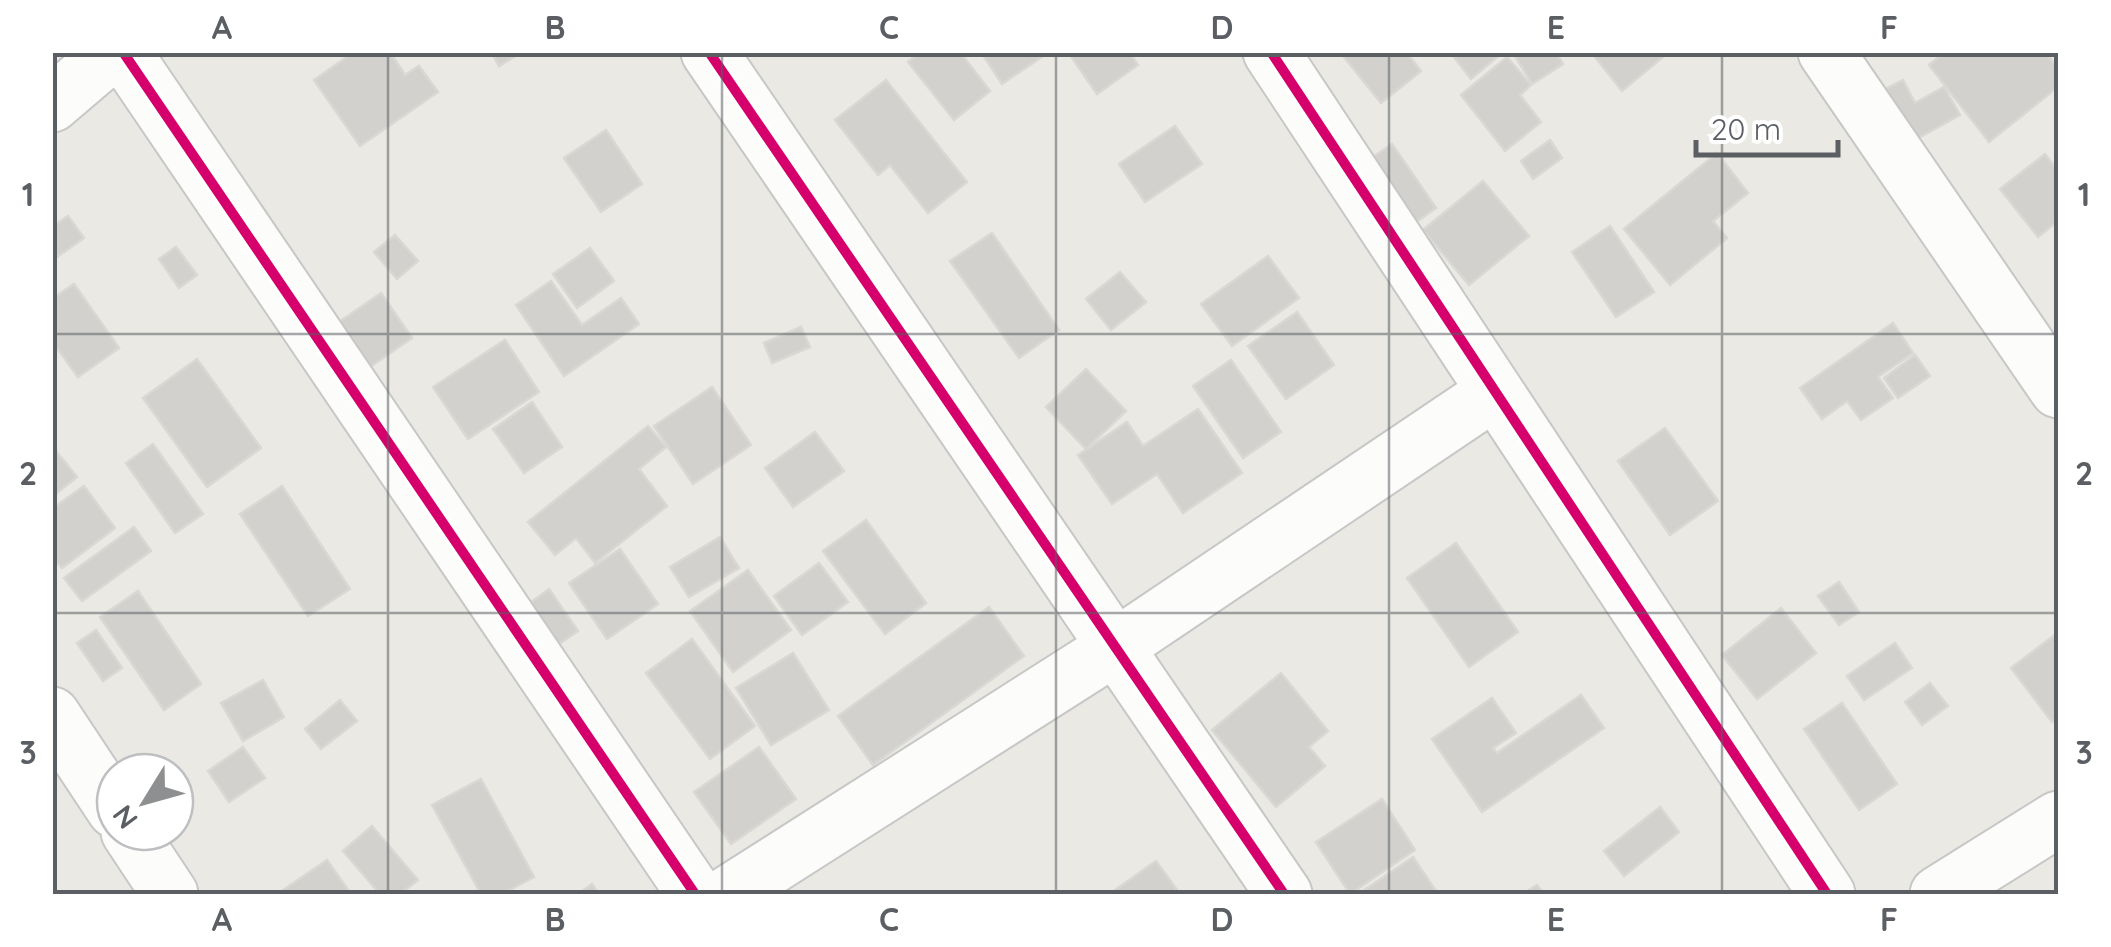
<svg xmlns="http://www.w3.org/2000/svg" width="2111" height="947" font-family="Quicksand,sans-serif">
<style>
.building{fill:#d2d1ce;stroke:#dad8d4;stroke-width:2.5}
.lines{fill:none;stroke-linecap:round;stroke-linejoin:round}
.street-casing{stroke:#c7c7c7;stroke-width:59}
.street{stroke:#fcfcfb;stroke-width:55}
.cycleway-casing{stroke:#fff;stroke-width:16}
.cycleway{stroke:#d6006c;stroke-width:10}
.grid{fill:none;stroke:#5b5e62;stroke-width:2.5;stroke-opacity:0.55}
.neatline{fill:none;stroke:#5b5e62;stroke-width:4}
.grid-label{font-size:32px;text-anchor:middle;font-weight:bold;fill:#5b5e62}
</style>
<rect width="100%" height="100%" fill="#eae9e4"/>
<!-- building -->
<g class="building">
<polygon points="354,52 390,52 405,75 419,66 438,92 360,146 314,80"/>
<polygon points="491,52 522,52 499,66"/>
<polygon points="920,52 960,52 990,91 954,120 908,62"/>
<polygon points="981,52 1049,52 1002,84"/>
<polygon points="1068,52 1129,52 1138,65 1097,94"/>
<polygon points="1340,52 1406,52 1421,71 1381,103"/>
<polygon points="1450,52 1501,52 1502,53 1471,79"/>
<polygon points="1556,52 1563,64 1532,84 1513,53"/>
<polygon points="1591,52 1669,52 1622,91"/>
<polygon points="1945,52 2046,52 2058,69 2058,87 1989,142 1929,65"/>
<polygon points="1507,57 1531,85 1520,95 1541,122 1505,151 1461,95"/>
<polygon points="886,80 967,182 928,213 890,165 878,175 835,120"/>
<polygon points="1903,80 1915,103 1944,87 1960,115 1900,148 1872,96"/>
<polygon points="1175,126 1202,164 1145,202 1119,164"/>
<polygon points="606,130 642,184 601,212 564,158"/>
<polygon points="1550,140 1562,158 1533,179 1521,161"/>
<polygon points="1392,144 1436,208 1405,230 1360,166"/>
<polygon points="1717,153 1748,193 1713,221 1727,238 1670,285 1624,229"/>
<polygon points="2045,154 2058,171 2058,221 2038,237 2000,189"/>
<polygon points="1483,181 1529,236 1469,285 1423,230"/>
<polygon points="68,216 84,238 57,257 52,227"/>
<polygon points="1610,226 1654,292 1616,317 1572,252"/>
<polygon points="992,233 1059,330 1019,358 950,261"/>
<polygon points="395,235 418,261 397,279 374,252"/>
<polygon points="176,247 197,275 179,288 159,259"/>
<polygon points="590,248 614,281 577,308 553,274"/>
<polygon points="1268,256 1299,298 1232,346 1201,304"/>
<polygon points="1120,272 1146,302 1111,330 1086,299"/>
<polygon points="551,281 582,325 621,298 639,324 564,376 516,305"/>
<polygon points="74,284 119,348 78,377 52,341 52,299"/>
<polygon points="381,293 412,338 370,367 339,322"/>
<polygon points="1297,312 1334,365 1286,399 1248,346"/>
<polygon points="1893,323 1913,353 1878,377 1893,398 1861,420 1847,401 1822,419 1800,388"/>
<polygon points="801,327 810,347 772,363 764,343"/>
<polygon points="505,340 539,392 468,439 433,387"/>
<polygon points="1915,355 1930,376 1898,398 1884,378"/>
<polygon points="197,359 261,448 207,487 143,398"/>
<polygon points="1231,360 1281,432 1243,458 1193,386"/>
<polygon points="1086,369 1126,411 1086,449 1046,407"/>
<polygon points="712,387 751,445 693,484 654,426"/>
<polygon points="532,402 562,447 524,473 493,429"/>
<polygon points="1198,409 1242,473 1183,513 1157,474 1112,504 1078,455 1127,422 1143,446"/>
<polygon points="648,426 666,447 639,469 667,506 595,563 576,538 555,555 528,522"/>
<polygon points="1665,428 1718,501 1670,535 1618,461"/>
<polygon points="815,432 844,471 793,507 765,468"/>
<polygon points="153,444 203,514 175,533 126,463"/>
<polygon points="52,446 77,477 52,497"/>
<polygon points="84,486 115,528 62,568 52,556 52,509"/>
<polygon points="282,486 350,589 308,616 240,514"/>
<polygon points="866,520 926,603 885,634 823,551"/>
<polygon points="134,527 151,551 82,601 64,578"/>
<polygon points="720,537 739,568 689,597 670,567"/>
<polygon points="1456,543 1518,632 1469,667 1407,578"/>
<polygon points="620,549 658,604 607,639 569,583"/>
<polygon points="819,563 848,602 802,635 774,596"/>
<polygon points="748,570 791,630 733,672 690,611"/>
<polygon points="1839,582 1859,612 1839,625 1818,596"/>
<polygon points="549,589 578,631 552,649 523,608"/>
<polygon points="138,591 201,684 164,710 100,617"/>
<polygon points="989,607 1024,656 873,765 838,716"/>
<polygon points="1781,608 1816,653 1757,699 1722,655"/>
<polygon points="96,630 122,668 103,681 77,643"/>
<polygon points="2056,634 2058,717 2052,722 2011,668"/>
<polygon points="692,639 755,726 710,759 646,673"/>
<polygon points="1895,643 1912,668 1864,700 1847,676"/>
<polygon points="793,653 829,710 771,745 736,688"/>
<polygon points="1281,673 1328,731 1309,747 1325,766 1276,807 1212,730"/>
<polygon points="263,680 284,717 243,741 221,703"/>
<polygon points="1930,683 1948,706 1922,725 1905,702"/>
<polygon points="1581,695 1604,728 1482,812 1432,739 1492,698 1516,733 1493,748 1497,753"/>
<polygon points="340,700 357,721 321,749 305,729"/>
<polygon points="1842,703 1897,784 1859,810 1804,729"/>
<polygon points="243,747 265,778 229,802 208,771"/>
<polygon points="759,747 796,799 731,844 694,792"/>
<polygon points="481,779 534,877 502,894 481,894 432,805"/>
<polygon points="1382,799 1415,850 1350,894 1316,842"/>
<polygon points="1660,807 1679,832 1624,876 1604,851"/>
<polygon points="372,826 418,880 400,894 380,894 343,851"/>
<polygon points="1413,857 1438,894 1366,894 1363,891"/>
<polygon points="327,860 351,894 280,894 279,893"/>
<polygon points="1156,861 1180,894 1118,894 1115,890"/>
<polygon points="592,884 599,894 578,894"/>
<polygon points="1537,885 1544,894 1523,894"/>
</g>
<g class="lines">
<!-- street casing -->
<g class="street-casing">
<g id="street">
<polyline points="123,52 695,894"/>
<polyline points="709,52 1284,894"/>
<polyline points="1271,52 1827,894"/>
<polyline points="1826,52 2058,390"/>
<polyline points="52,104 113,52"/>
<polyline points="52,715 115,810"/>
<polyline points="129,832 170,894"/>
<polyline points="728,894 1114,648 1493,393"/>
<polyline points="1938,894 2058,819"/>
</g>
</g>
<!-- street -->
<use href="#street" class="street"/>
<!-- cycleway casing -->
<g class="cycleway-casing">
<g id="cycleway">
<polyline points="123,52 695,894"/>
<polyline points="709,52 1284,894"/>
<polyline points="1271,52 1827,894"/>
</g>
</g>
<!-- cycleway -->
<use href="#cycleway" class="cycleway"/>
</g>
<!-- grid -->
<path class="grid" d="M388,52V894M722,52V894M1056,52V894M1389,52V894M1722,52V894M52,334H2058M52,613H2058"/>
<!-- border -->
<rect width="2111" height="947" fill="none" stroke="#ffffff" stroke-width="110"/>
<!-- north arrow -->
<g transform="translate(145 802) rotate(233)"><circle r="48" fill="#ffffff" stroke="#bdbfc0" stroke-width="2.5"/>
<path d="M0-8L18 38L0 25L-18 38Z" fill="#8d8f90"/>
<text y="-15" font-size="28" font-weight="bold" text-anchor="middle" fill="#5b5e62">N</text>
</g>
<!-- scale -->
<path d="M1696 140v15h142v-15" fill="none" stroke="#5b5e62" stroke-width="5"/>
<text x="1711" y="140" font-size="30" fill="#5b5e62" stroke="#ffffff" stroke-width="8" paint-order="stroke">20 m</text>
<rect x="55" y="55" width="2001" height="837" class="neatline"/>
<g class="grid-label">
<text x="222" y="39">A</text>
<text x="555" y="39">B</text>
<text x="889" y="39">C</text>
<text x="1222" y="39">D</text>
<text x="1556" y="39">E</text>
<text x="1889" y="39">F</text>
<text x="28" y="206">1</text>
<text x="2084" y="206">1</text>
<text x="28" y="485">2</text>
<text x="2084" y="485">2</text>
<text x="28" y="764">3</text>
<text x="2084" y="764">3</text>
<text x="222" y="931">A</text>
<text x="555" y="931">B</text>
<text x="889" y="931">C</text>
<text x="1222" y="931">D</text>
<text x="1556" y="931">E</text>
<text x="1889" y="931">F</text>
</g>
</svg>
